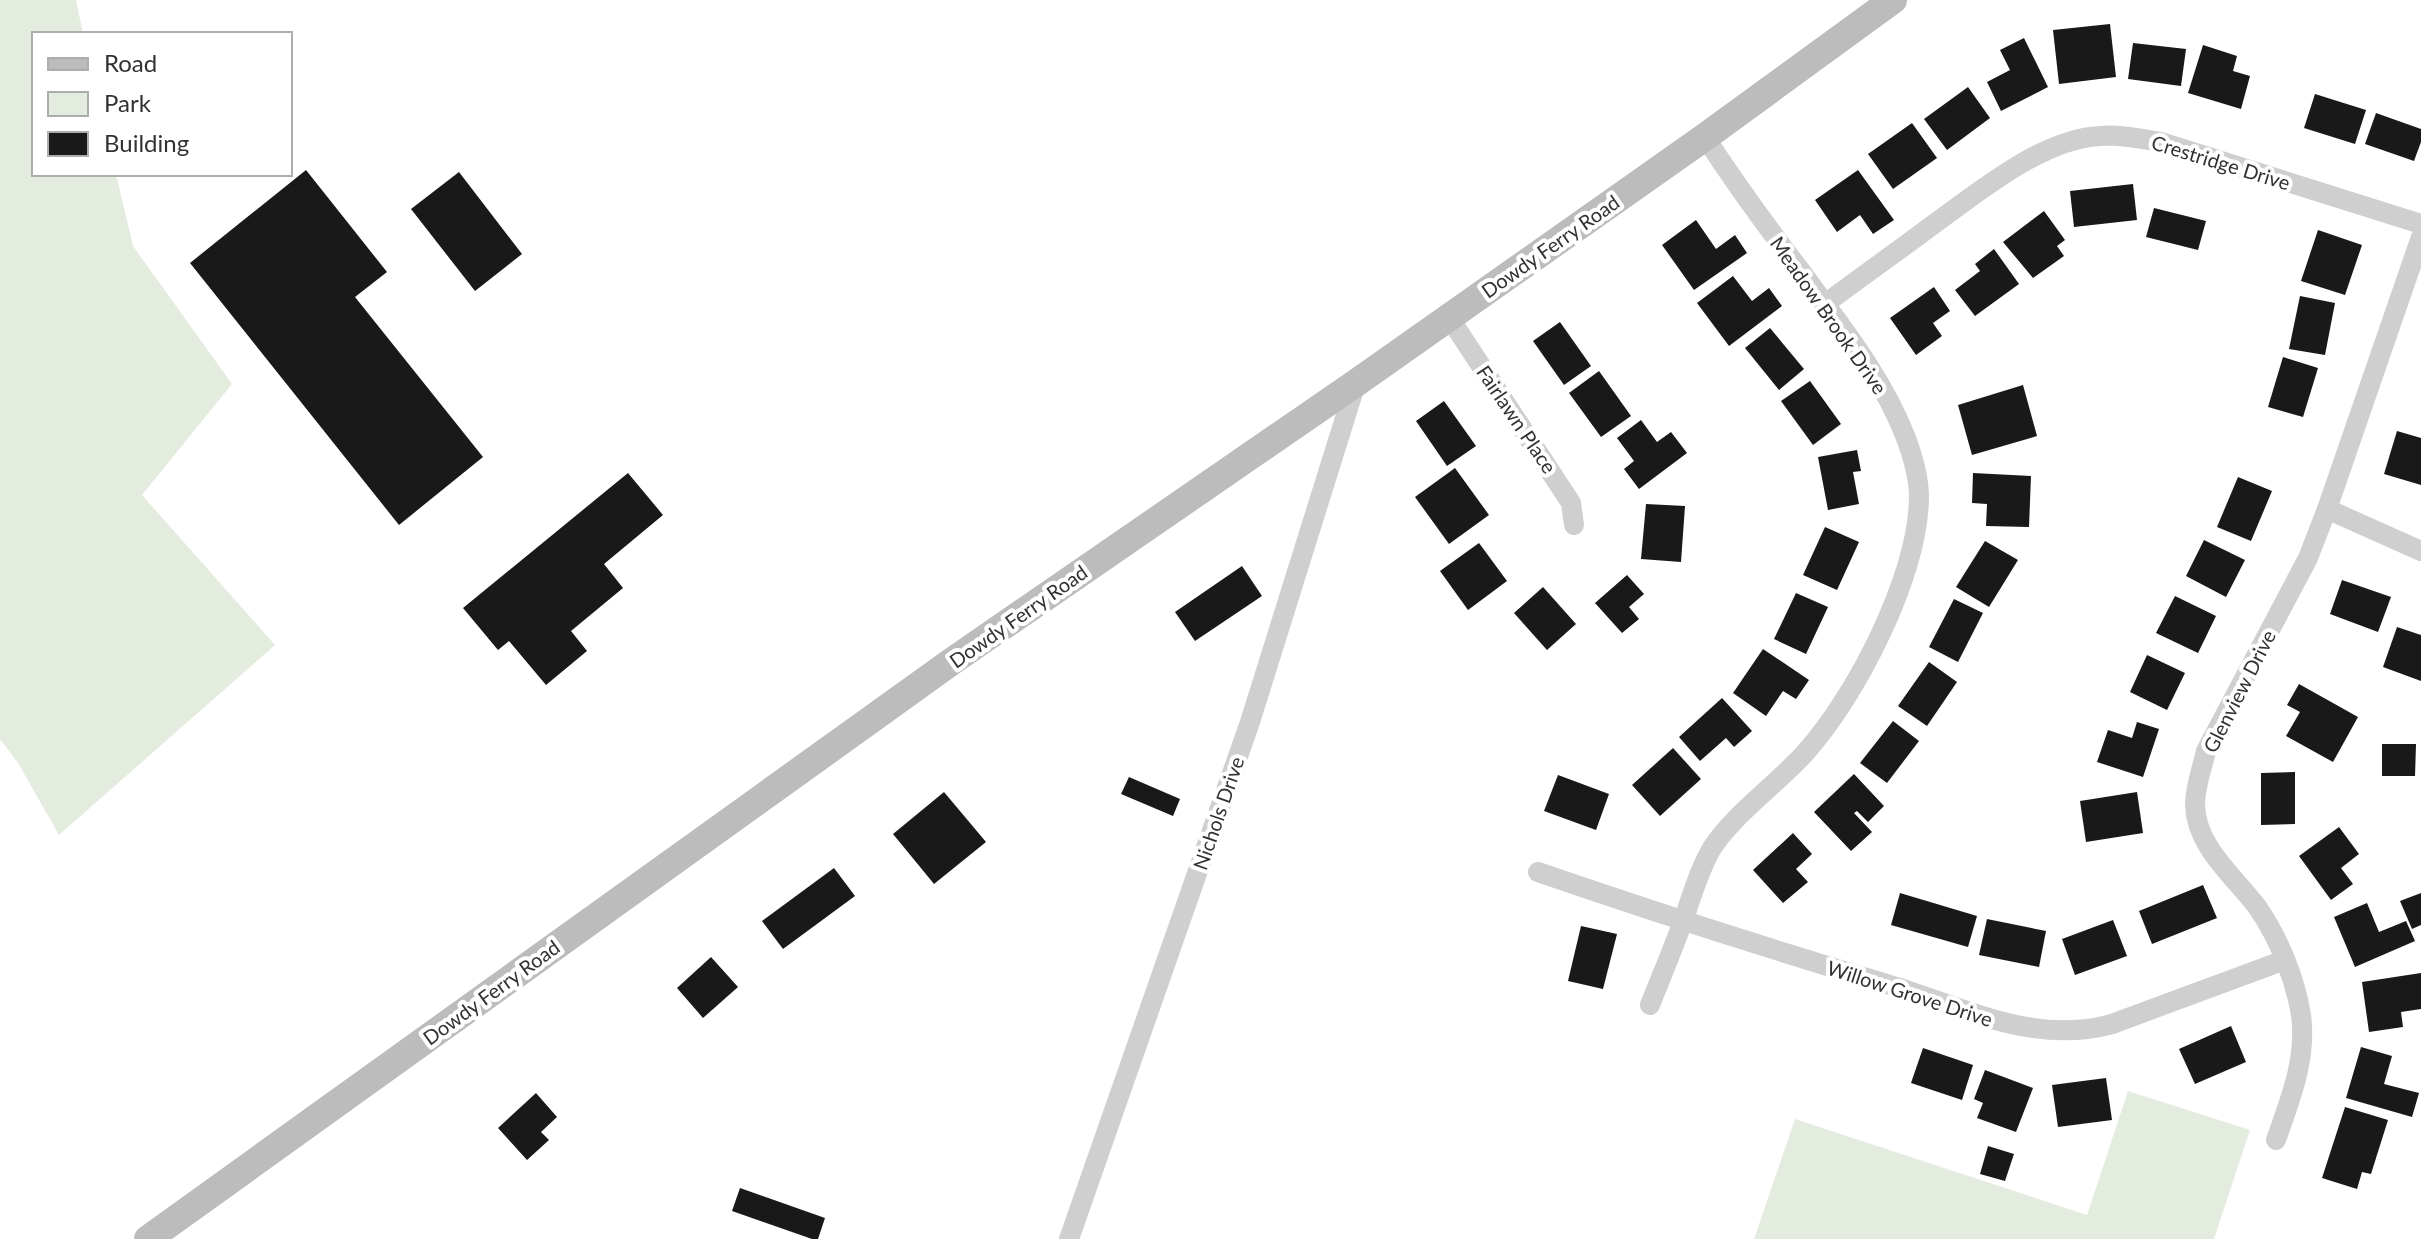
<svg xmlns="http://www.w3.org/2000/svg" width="2421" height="1239" font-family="Lato,sans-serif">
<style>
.green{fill:#e4ebdf}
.building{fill:#191919}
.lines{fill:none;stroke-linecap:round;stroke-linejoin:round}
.street{stroke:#cfcfcf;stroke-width:20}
.secondary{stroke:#bcbcbc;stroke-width:28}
.labels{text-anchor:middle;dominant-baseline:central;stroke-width:8;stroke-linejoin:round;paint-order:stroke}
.street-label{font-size:20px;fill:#323232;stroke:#fff}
</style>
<rect width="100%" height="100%" fill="#fff"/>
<!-- green -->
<g class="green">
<polygon points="0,0 76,0 83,34 34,34 34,174 116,174 133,246 232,384 142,495 275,645 59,835 18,763 0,739"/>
<polygon points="2128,1091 2250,1130 2214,1239 1754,1239 1795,1119 2087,1215"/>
</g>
<!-- building -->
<g class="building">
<polygon points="2110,24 2116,77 2059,84 2053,30"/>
<polygon points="2024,38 2048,87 2001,111 1987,82 2010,70 2000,50"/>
<polygon points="2133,43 2186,49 2181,86 2128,79"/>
<polygon points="2203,45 2237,56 2233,71 2250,76 2241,109 2188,93"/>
<polygon points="1968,87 1990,118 1947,150 1924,119"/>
<polygon points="2315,94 2366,110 2355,144 2304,128"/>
<polygon points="2376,113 2421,129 2421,142 2414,161 2365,144"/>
<polygon points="1912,123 1937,158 1893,189 1868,154"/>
<polygon points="306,170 387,272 355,297 483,457 399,525 190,263"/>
<polygon points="1858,170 1894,220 1873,234 1860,215 1837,232 1815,200"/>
<polygon points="459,172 522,254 475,291 411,209"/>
<polygon points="2133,184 2137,220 2074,227 2070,191"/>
<polygon points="2154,208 2206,221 2198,250 2146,237"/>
<polygon points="2044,211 2065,240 2057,246 2064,256 2033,278 2003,242"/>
<polygon points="1696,220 1716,249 1735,235 1747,253 1694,290 1662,245"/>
<polygon points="2318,230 2362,245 2345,295 2301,281"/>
<polygon points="1994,249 2019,284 1975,316 1955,290 1980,271 1975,264"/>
<polygon points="1733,276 1752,301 1769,288 1782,306 1729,346 1697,303"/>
<polygon points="1934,287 1950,311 1933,323 1942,336 1916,355 1890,318"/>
<polygon points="2300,296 2335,303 2325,355 2289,349"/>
<polygon points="1560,322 1591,366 1564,385 1533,341"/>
<polygon points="1770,328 1804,369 1779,390 1745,348"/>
<polygon points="2283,357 2318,368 2303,417 2268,407"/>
<polygon points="1599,371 1631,416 1601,437 1569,393"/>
<polygon points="1810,381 1841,424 1813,445 1781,401"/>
<polygon points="2023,385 2037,436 1972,455 1958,405"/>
<polygon points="1444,401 1476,446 1447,466 1416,421"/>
<polygon points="1641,420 1657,442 1671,432 1687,453 1639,489 1624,469 1634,461 1617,438"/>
<polygon points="2397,431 2421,438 2421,485 2384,474"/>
<polygon points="1857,450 1861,471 1853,472 1859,504 1828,510 1818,457"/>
<polygon points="1455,468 1489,515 1449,544 1415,497"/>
<polygon points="628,473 663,515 604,564 623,588 571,631 587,651 546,685 509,641 498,650 463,608"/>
<polygon points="1973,473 2031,476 2029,527 1986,526 1987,504 1972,503"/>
<polygon points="2238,477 2272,491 2251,541 2217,527"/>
<polygon points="1646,504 1685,506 1681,562 1641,559"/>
<polygon points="1825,527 1859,542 1837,590 1803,575"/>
<polygon points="2204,540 2245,560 2226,597 2186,576"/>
<polygon points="1985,541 2018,560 1989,607 1956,587"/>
<polygon points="1479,543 1507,581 1468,610 1440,571"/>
<polygon points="1242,566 1262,596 1195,641 1175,612"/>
<polygon points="1627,575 1644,594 1629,607 1639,619 1622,633 1595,603"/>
<polygon points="2342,580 2391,597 2378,632 2330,614"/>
<polygon points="1543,587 1576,624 1547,650 1514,613"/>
<polygon points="1796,593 1828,607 1806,654 1774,639"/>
<polygon points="2175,596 2216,616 2198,653 2156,633"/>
<polygon points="1954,599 1983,613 1958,662 1929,647"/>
<polygon points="2397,627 2421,635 2421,681 2383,667"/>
<polygon points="1763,649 1809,680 1796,699 1783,691 1766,716 1733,693"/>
<polygon points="2147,655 2185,673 2167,710 2130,692"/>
<polygon points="1929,662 1957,682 1927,726 1898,706"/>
<polygon points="2299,684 2358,717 2333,762 2286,736 2300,712 2287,705"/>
<polygon points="1722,698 1752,731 1734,747 1726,738 1700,761 1679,737"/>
<polygon points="1893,721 1919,741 1887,783 1860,763"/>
<polygon points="2137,722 2159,729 2143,777 2097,762 2108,730 2132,738"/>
<polygon points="2382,744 2416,744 2415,776 2382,776"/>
<polygon points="1673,748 1701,779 1660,816 1632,785"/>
<polygon points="2295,772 2295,824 2261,825 2261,773"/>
<polygon points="1854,774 1884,806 1868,822 1857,811 1854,813 1872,832 1851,851 1814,812"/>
<polygon points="1558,775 1609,794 1596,830 1544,811"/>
<polygon points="1129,777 1180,799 1173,816 1121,794"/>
<polygon points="944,792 986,842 934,884 893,834"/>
<polygon points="2137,792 2143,833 2086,842 2080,801"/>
<polygon points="2339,827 2359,854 2341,868 2353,884 2331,900 2299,856"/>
<polygon points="1793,833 1812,854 1796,869 1808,882 1783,903 1753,870"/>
<polygon points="834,868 855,896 783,949 762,921"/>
<polygon points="2203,885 2217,918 2152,944 2139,911"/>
<polygon points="1900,893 1977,916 1968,947 1891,925"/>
<polygon points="2421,893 2421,925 2412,929 2400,901"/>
<polygon points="2367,903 2379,932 2406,921 2415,941 2355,967 2334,917"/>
<polygon points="1987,919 2046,931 2039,967 1979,955"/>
<polygon points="2113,920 2127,956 2075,975 2062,939"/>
<polygon points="1581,926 1617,934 1603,989 1568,981"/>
<polygon points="711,957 738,987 703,1018 677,988"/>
<polygon points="2421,973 2421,1009 2401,1012 2403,1027 2369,1032 2362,982"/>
<polygon points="2231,1026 2246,1062 2195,1084 2179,1049"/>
<polygon points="2361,1047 2392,1056 2384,1084 2419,1093 2412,1117 2346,1098"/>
<polygon points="1923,1048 1973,1065 1962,1100 1911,1083"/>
<polygon points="1985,1070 2033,1088 2016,1132 1977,1118 1983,1103 1974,1099"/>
<polygon points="2106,1078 2112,1120 2058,1127 2052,1085"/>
<polygon points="536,1093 557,1117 541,1132 549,1140 527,1160 498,1128"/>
<polygon points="2345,1107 2388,1120 2371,1174 2362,1172 2357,1189 2322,1178"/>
<polygon points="1988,1146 2014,1154 2005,1181 1980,1174"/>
<polygon points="740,1188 825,1218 818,1239 812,1239 732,1211"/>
</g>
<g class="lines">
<!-- street -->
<g class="street">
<path d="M1825,304C1861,277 1898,251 1934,224C1980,191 2042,139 2100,136C2121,134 2141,139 2161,142L2421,224"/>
<polyline points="1449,317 1571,503 1574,525"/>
<polyline points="2327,509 2421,551"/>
<path d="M1538,872C1654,912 1770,949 1887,984C1962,1006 2032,1046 2112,1024L2285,960"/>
<path d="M1650,1005C1661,977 1673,949 1683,921C1692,896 1699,870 1712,848C1733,815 1778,783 1805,753C1857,695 1918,576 1919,497C1919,477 1913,457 1906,438C1882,376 1839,323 1800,270C1767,227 1735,183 1705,137"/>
<path d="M2276,1140C2290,1100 2307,1059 2301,1015C2295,978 2279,939 2258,908C2235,877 2196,847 2195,805C2195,787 2202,769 2206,751L2308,558L2327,509L2421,237"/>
<polyline points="1069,1239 1250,722 1356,383"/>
</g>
<!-- secondary -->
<polyline class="secondary" points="148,1239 951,662 1356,383 1705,137 1893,0"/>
</g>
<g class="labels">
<!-- street labels -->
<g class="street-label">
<text transform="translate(2221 162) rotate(17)">Crestridge Drive</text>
<text transform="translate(1550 246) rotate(-35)">Dowdy Ferry Road</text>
<text transform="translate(1829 315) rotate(55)">Meadow Brook Drive</text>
<text transform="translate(1517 419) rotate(56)">Fairlawn Place</text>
<text transform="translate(1018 616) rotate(-35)">Dowdy Ferry Road</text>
<text transform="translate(2239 691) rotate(-63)">Glenview Drive</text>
<text transform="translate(1218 813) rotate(-71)">Nichols Drive</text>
<text transform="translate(491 992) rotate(-36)">Dowdy Ferry Road</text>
<text transform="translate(1910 993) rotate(18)">Willow Grove Drive</text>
</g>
</g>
<!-- legend -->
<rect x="32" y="32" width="260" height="144" fill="#ffffff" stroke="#adadad" stroke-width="2"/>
<rect x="48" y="58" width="40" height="12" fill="#bcbcbc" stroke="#adadad" stroke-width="2"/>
<text x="104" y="72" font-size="24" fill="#323232">Road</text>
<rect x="48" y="92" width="40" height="24" fill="#e4ebdf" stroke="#adadad" stroke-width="2"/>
<text x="104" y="112" font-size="24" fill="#323232">Park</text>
<rect x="48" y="132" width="40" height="24" fill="#191919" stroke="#adadad" stroke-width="2"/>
<text x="104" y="152" font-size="24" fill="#323232">Building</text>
</svg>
